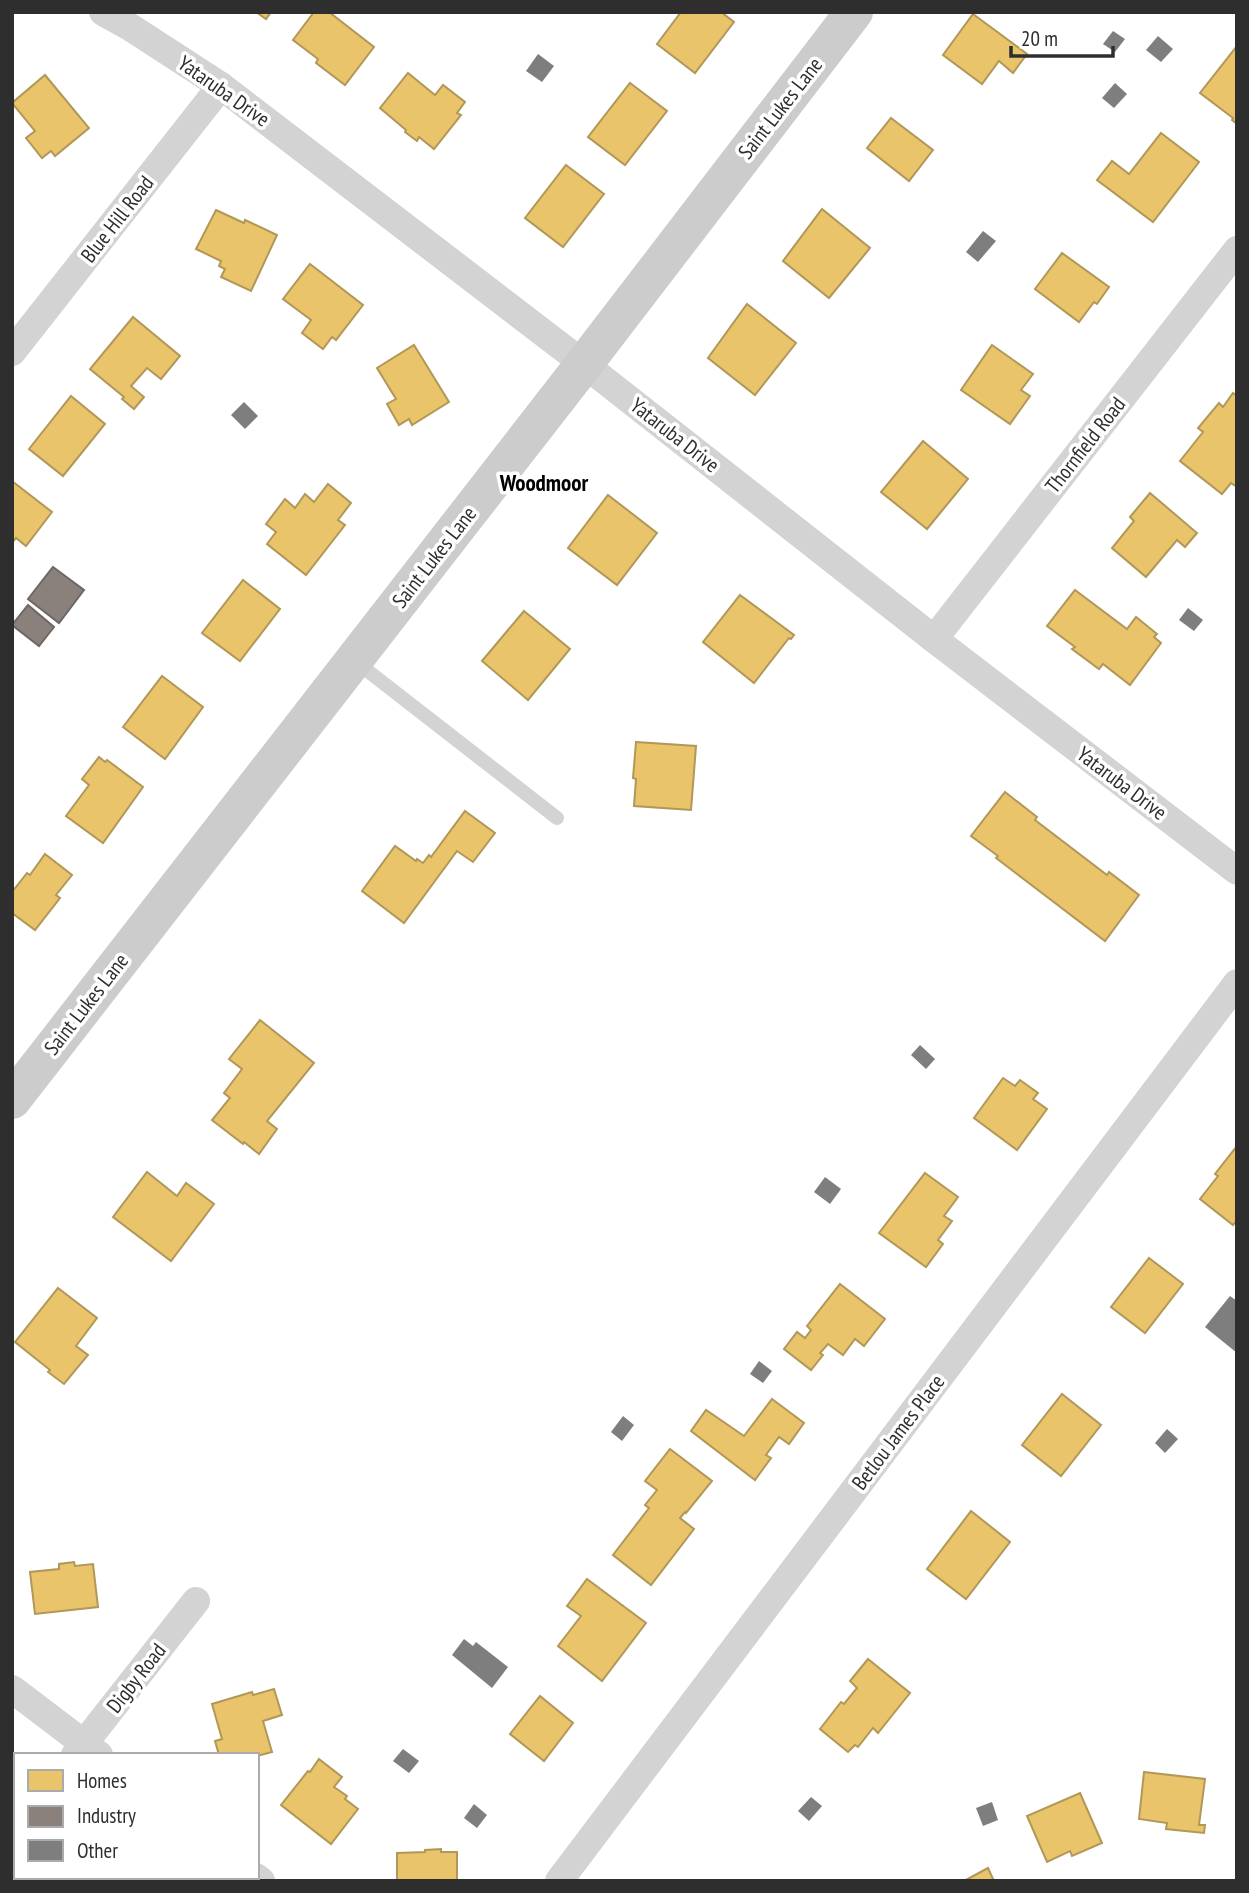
<svg xmlns="http://www.w3.org/2000/svg" width="1249" height="1893" font-family="'PT Sans Narrow',sans-serif">
<style>
.homes{fill:#e9c46a;stroke:#b19758;stroke-width:2}
.industry{fill:#8a817c;stroke:#6e6865;stroke-width:2}
.building{fill:#7e7e7e}
.lines{fill:none;stroke-linecap:round;stroke-linejoin:round}
.lane{stroke:#d3d3d3;stroke-width:14}
.street{stroke:#d3d3d3;stroke-width:28}
.secondary{stroke:#ccc;stroke-width:38}
.labels{text-anchor:middle;dominant-baseline:central;stroke-width:7;stroke-linejoin:round;paint-order:stroke}
.street-label{font-size:21px;fill:#2e2e2e;stroke:#fff}
.neighbourhood-label{font-size:23px;font-weight:bold;fill:#000;stroke:#fff}
</style>
<rect width="100%" height="100%" fill="#fff"/>
<!-- homes -->
<g class="homes">
<polygon points="256,12 271,12 266,19"/>
<polygon points="314,12 329,12 374,47 345,85 316,63 318,59 293,40"/>
<polygon points="681,12 721,12 734,22 695,73 657,44"/>
<polygon points="973,14 1027,54 1013,73 999,61 982,84 943,55"/>
<polygon points="1237,46 1237,124 1232,120 1233,118 1200,93"/>
<polygon points="408,73 435,95 443,85 465,102 457,113 461,115 434,149 419,137 417,141 405,132 406,130 380,108"/>
<polygon points="45,75 89,128 55,156 51,151 42,158 26,138 35,131 12,103"/>
<polygon points="630,83 667,111 625,165 588,137"/>
<polygon points="891,118 933,150 909,181 867,148"/>
<polygon points="1161,133 1199,162 1153,222 1097,180 1112,161 1129,174"/>
<polygon points="566,165 604,194 563,247 525,218"/>
<polygon points="822,209 870,248 829,298 783,261"/>
<polygon points="216,210 244,223 245,220 277,235 251,291 221,277 225,269 219,266 221,261 196,249"/>
<polygon points="1062,253 1109,287 1097,304 1094,302 1079,322 1035,289"/>
<polygon points="310,264 363,305 336,340 332,337 323,349 302,333 311,320 283,299"/>
<polygon points="747,304 796,343 755,395 708,358"/>
<polygon points="133,317 180,356 161,379 147,368 131,386 144,397 134,409 122,399 124,397 90,369"/>
<polygon points="414,345 449,402 412,425 409,419 399,425 387,404 396,399 377,368"/>
<polygon points="992,345 1033,374 1021,390 1030,396 1010,424 961,390"/>
<polygon points="1233,393 1237,396 1237,487 1231,483 1222,494 1180,461 1203,432 1198,428 1219,403 1223,407"/>
<polygon points="71,396 105,424 63,476 29,449"/>
<polygon points="923,441 968,479 927,529 881,492"/>
<polygon points="12,481 52,512 26,546 16,538 12,543"/>
<polygon points="328,484 351,503 338,520 345,525 306,575 267,544 276,532 266,524 285,499 295,508 305,494 314,502"/>
<polygon points="1150,493 1197,533 1185,547 1177,540 1146,577 1112,548 1134,521 1130,517"/>
<polygon points="608,495 657,533 617,585 568,548"/>
<polygon points="243,580 280,609 240,661 202,633"/>
<polygon points="1075,590 1127,629 1136,617 1157,634 1154,637 1161,643 1130,685 1103,664 1099,669 1072,649 1075,647 1047,626"/>
<polygon points="740,595 794,635 791,639 789,638 754,683 703,642"/>
<polygon points="524,611 570,649 528,700 482,661"/>
<polygon points="162,676 203,707 165,759 123,727"/>
<polygon points="636,742 696,746 691,810 634,806 636,779 633,778"/>
<polygon points="99,757 105,762 107,760 143,787 103,843 66,816 89,785 82,779"/>
<polygon points="1005,792 1037,817 1035,820 1107,875 1109,872 1139,895 1105,941 996,858 998,856 971,836"/>
<polygon points="465,811 495,833 473,862 457,851 404,923 362,891 395,846 416,861 417,859 423,863 429,855 431,857"/>
<polygon points="45,854 72,875 56,895 60,898 35,930 12,913 12,892 27,873 30,875"/>
<polygon points="260,1020 314,1063 267,1121 277,1129 259,1154 244,1142 243,1144 212,1120 230,1098 224,1093 242,1069 229,1059"/>
<polygon points="1003,1078 1015,1086 1020,1080 1038,1093 1033,1099 1047,1109 1017,1150 974,1118"/>
<polygon points="1237,1146 1237,1220 1233,1225 1200,1199 1218,1176 1215,1174"/>
<polygon points="147,1172 177,1196 186,1183 214,1204 171,1261 113,1217"/>
<polygon points="925,1173 958,1197 944,1216 952,1221 938,1240 943,1244 926,1267 879,1233"/>
<polygon points="1149,1258 1183,1284 1145,1333 1111,1307"/>
<polygon points="840,1284 885,1319 864,1346 855,1339 843,1355 828,1344 820,1353 823,1355 811,1370 784,1349 797,1332 805,1338 811,1330 807,1326"/>
<polygon points="58,1288 97,1318 76,1346 88,1355 64,1384 48,1372 50,1370 15,1342"/>
<polygon points="1062,1394 1101,1425 1061,1476 1022,1445"/>
<polygon points="772,1399 804,1423 789,1444 779,1437 766,1455 771,1458 755,1480 691,1431 706,1410 744,1436"/>
<polygon points="670,1449 712,1481 686,1513 685,1512 680,1518 694,1529 651,1585 613,1555 649,1508 645,1505 657,1490 645,1481"/>
<polygon points="971,1511 1010,1542 966,1599 927,1569"/>
<polygon points="74,1562 75,1566 93,1564 98,1607 35,1614 30,1572 59,1569 59,1564"/>
<polygon points="587,1579 646,1623 602,1681 558,1646 581,1616 567,1606"/>
<polygon points="868,1659 910,1693 878,1733 873,1728 858,1747 855,1745 848,1752 820,1729 841,1702 844,1704 857,1688 850,1681"/>
<polygon points="274,1689 282,1715 263,1721 272,1752 257,1756 257,1755 219,1755 215,1741 222,1739 212,1704 252,1692 253,1695"/>
<polygon points="540,1696 573,1723 544,1761 510,1734"/>
<polygon points="319,1759 342,1777 334,1787 347,1796 345,1799 358,1809 331,1844 281,1805 308,1771 310,1772"/>
<polygon points="1144,1772 1205,1779 1199,1825 1205,1825 1204,1833 1166,1829 1167,1823 1139,1819"/>
<polygon points="1080,1793 1102,1843 1072,1856 1070,1851 1047,1862 1027,1816"/>
<polygon points="441,1849 441,1852 457,1852 457,1881 397,1881 397,1853 425,1852 425,1850"/>
<polygon points="988,1868 994,1881 964,1881"/>
</g>
<!-- industry -->
<g class="industry">
<polygon points="53,567 84,590 59,623 28,599"/>
<polygon points="28,605 54,627 39,646 12,625"/>
</g>
<!-- building -->
<g class="building">
<polygon points="1113,31 1125,39 1115,52 1103,44"/>
<polygon points="1158,36 1173,49 1161,62 1146,50"/>
<polygon points="538,54 554,66 542,82 526,71"/>
<polygon points="1115,83 1127,94 1114,108 1102,98"/>
<polygon points="983,231 996,241 978,262 966,252"/>
<polygon points="244,402 258,416 245,429 231,415"/>
<polygon points="1188,608 1203,620 1194,631 1179,620"/>
<polygon points="920,1045 935,1059 926,1069 911,1055"/>
<polygon points="825,1177 841,1189 830,1204 814,1192"/>
<polygon points="1230,1296 1237,1301 1237,1353 1205,1327"/>
<polygon points="759,1361 772,1371 763,1383 750,1374"/>
<polygon points="623,1416 634,1425 622,1441 611,1432"/>
<polygon points="1167,1429 1178,1439 1165,1453 1155,1443"/>
<polygon points="464,1639 473,1646 476,1642 508,1667 492,1688 452,1655"/>
<polygon points="403,1749 419,1761 409,1773 393,1761"/>
<polygon points="811,1797 822,1806 809,1821 798,1811"/>
<polygon points="992,1802 998,1820 983,1826 976,1808"/>
<polygon points="474,1804 487,1815 477,1828 464,1818"/>
</g>
<g class="lines">
<!-- lane -->
<polyline class="lane" points="355,661 557,818"/>
<!-- street -->
<g class="street">
<polyline points="103,12 130,27 221,86 584,364 934,639 1237,871"/>
<polyline points="12,352 221,86"/>
<polyline points="934,639 1237,250"/>
<polyline points="12,1689 99,1755"/>
<polyline points="75,1755 196,1601"/>
<polyline points="12,1836 16,1832"/>
<polyline points="256,1877 261,1881"/>
<polyline points="559,1881 1237,983"/>
</g>
<!-- secondary -->
<polyline class="secondary" points="12,1100 584,364 854,12"/>
</g>
<g class="labels">
<!-- street labels -->
<g class="street-label">
<text transform="translate(224 91) rotate(35)">Yataruba Drive</text>
<text transform="translate(780 108) rotate(-52)">Saint Lukes Lane</text>
<text transform="translate(117 219) rotate(-52)">Blue Hill Road</text>
<text transform="translate(675 435) rotate(38)">Yataruba Drive</text>
<text transform="translate(1085 445) rotate(-52)">Thornfield Road</text>
<text transform="translate(434 557) rotate(-52)">Saint Lukes Lane</text>
<text transform="translate(1122 783) rotate(37)">Yataruba Drive</text>
<text transform="translate(86 1004) rotate(-52)">Saint Lukes Lane</text>
<text transform="translate(898 1432) rotate(-53)">Betlou James Place</text>
<text transform="translate(136 1678) rotate(-52)">Digby Road</text>
</g>
<!-- neighbourhood labels -->
<g class="neighbourhood-label">
<text x="544" y="482">Woodmoor</text>
</g>
</g>
<!-- border -->
<rect width="1249" height="1893" fill="none" stroke="#2e2e2e" stroke-width="28"/>
<!-- legend -->
<rect x="14" y="1753" width="245" height="126" fill="#ffffff" stroke="#ababab" stroke-width="2"/>
<rect x="28" y="1770" width="35" height="21" fill="#e9c46a" stroke="#ababab" stroke-width="2"/>
<text x="77" y="1788" font-size="21" fill="#2e2e2e">Homes</text>
<rect x="28" y="1806" width="35" height="21" fill="#8a817c" stroke="#ababab" stroke-width="2"/>
<text x="77" y="1823" font-size="21" fill="#2e2e2e">Industry</text>
<rect x="28" y="1840" width="35" height="21" fill="#7e7e7e" stroke="#ababab" stroke-width="2"/>
<text x="77" y="1858" font-size="21" fill="#2e2e2e">Other</text>
<!-- scale -->
<path d="M1011 46v10h102v-10" fill="none" stroke="#2e2e2e" stroke-width="3.5"/>
<text x="1021" y="46" font-size="21" fill="#2e2e2e" stroke="#ffffff" stroke-width="5" paint-order="stroke">20 m</text>
</svg>
